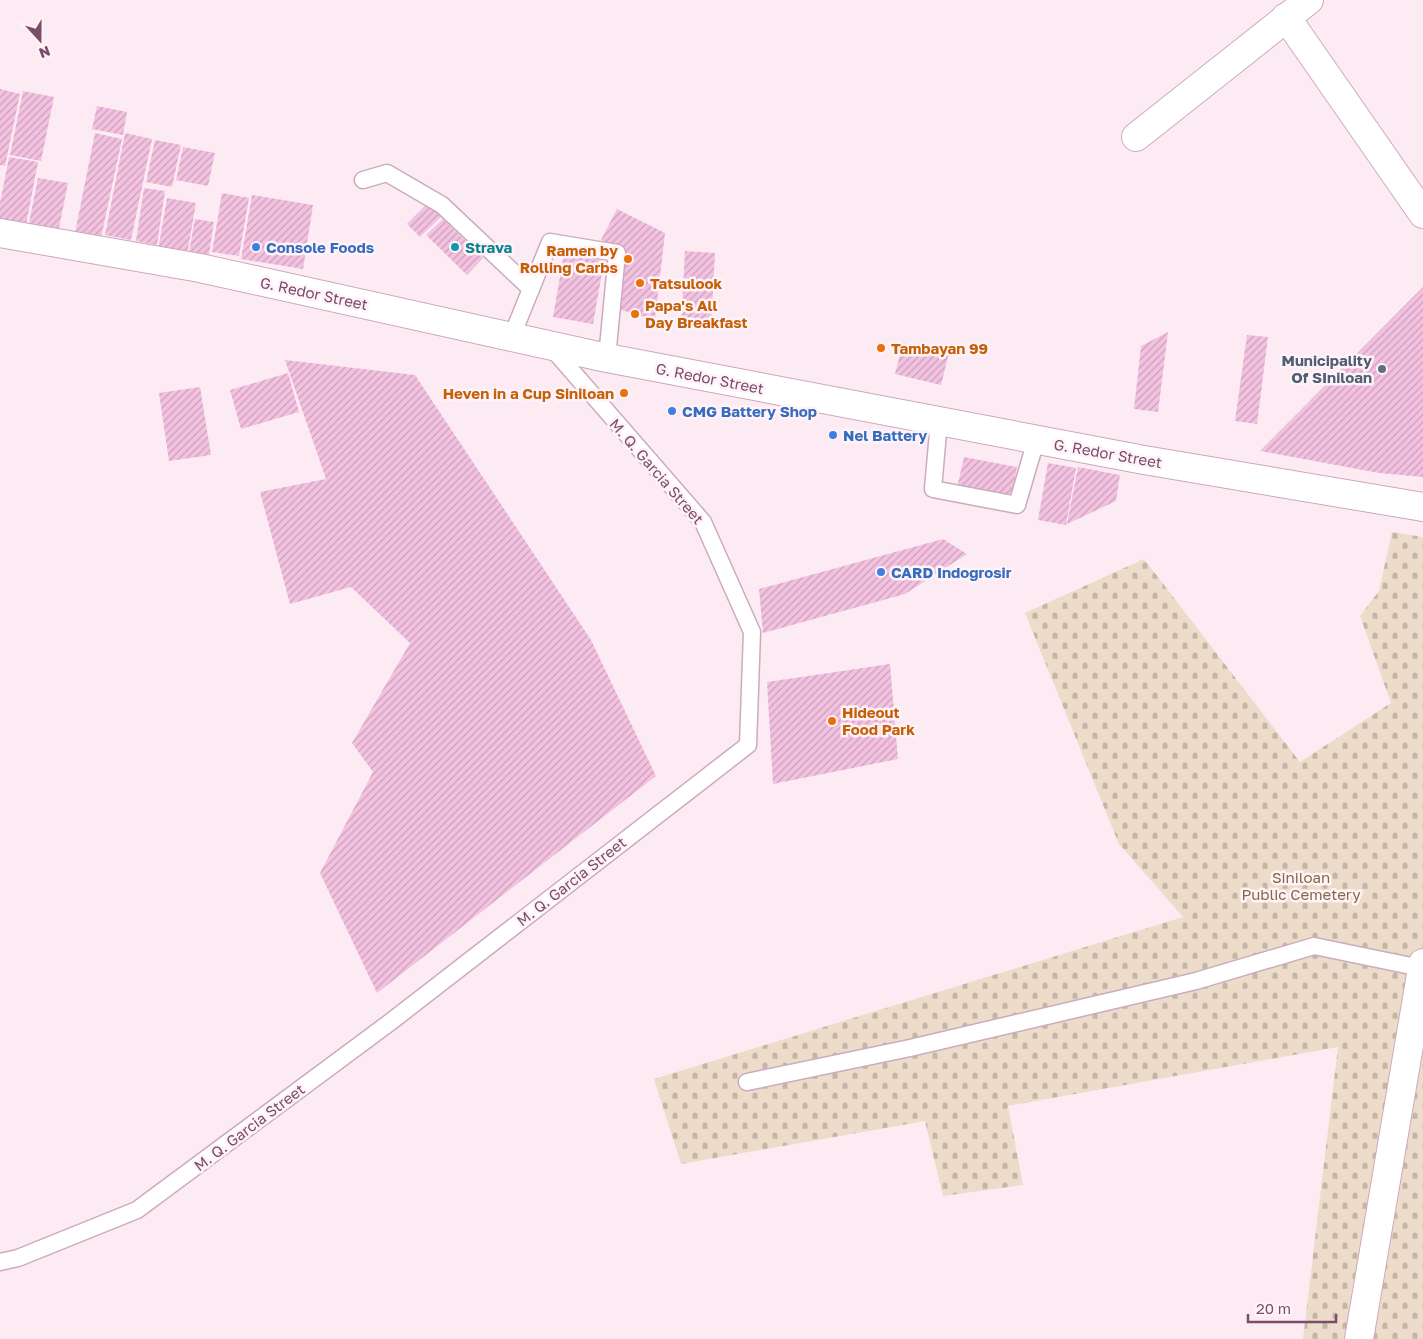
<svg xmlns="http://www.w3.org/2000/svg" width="1423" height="1339" font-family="'Golos Text',sans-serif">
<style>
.cemetery{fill:url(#cemetery-stones)}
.building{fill:url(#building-hatch)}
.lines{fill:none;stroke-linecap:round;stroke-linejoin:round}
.lane-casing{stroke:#ccabbe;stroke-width:19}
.street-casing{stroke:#ccabbe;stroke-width:30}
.secondary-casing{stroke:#cda7bd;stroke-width:30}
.lane{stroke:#fff;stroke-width:16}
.street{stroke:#fff;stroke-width:28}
.secondary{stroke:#fff;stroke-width:28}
.shop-dot{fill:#3f7fe0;stroke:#fff2f8;stroke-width:2}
.culture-dot{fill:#0f9aa8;stroke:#fff2f8;stroke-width:2}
.food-dot{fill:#e8710a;stroke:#fff2f8;stroke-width:2}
.service-dot{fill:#5c6f8a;stroke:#fff2f8;stroke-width:2}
.labels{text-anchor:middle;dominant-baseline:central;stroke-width:5;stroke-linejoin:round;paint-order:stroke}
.shop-label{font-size:15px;font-weight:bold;fill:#366cbe;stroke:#fff2f8;text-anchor:start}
.culture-label{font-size:15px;font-weight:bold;fill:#0d838f;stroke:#fff2f8;text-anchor:start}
.food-label{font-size:15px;font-weight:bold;fill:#c56008;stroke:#fff2f8;text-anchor:start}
.street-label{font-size:15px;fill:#7a4d6b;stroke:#fff2f8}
.service-label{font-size:15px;font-weight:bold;fill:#4e5e75;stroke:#fff2f8;text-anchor:end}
.park-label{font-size:15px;fill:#806c44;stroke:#fff2f8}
</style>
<defs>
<pattern id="cemetery-stones" width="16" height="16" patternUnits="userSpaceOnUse" patternTransform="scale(1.25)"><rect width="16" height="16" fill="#ecdcc9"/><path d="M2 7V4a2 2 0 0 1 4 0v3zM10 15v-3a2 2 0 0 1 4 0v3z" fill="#c4b5a7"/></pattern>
<pattern id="building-hatch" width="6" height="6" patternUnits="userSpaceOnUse" patternTransform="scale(1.25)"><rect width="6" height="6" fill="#f3c2e1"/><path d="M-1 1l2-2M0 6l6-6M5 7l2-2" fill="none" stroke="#caa0ba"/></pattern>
</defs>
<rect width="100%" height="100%" fill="#fdebf3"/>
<!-- cemetery -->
<polygon class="cemetery" points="1392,532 1423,537 1423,1339 1303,1339 1338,1047 1008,1106 1023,1185 943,1196 925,1121 681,1164 654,1079 1183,917 1119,844 1025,613 1144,559 1300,762 1391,703 1360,616 1379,591"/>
<!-- building -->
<g class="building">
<polygon points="0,89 20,94 5,166 0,165"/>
<polygon points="23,91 54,97 41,161 10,155"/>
<polygon points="97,106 127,112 123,135 92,129"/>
<polygon points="95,133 122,139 101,238 75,233"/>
<polygon points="125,133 152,139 131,240 105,235"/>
<polygon points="155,140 181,145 172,187 146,182"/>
<polygon points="183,147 215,153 208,186 176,180"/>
<polygon points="9,157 38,162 26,225 0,220 0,203"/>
<polygon points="38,178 68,183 58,233 28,228"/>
<polygon points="144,188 165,191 157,245 136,241"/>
<polygon points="222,193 249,198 239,256 212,252"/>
<polygon points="252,195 313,205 303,269 241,259"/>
<polygon points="167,198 196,203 187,255 158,250"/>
<polygon points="429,202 443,215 420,237 407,224"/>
<polygon points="617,209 665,233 655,320 618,309 624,257 601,240"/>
<polygon points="195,219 214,222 209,255 189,252"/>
<polygon points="443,219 483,258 467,275 426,235"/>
<polygon points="685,251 715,253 711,327 681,326"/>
<polygon points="564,254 604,261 593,324 553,317"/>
<polygon points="1423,287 1423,477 1379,473 1260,451"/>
<polygon points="1168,332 1158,412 1134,409 1141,346"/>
<polygon points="1247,335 1268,337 1257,424 1235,421"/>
<polygon points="903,343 949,353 941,385 895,374"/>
<polygon points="285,360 415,375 591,640 656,776 377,993 320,873 373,772 352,743 410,643 351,587 290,604 260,492 326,479"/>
<polygon points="288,373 299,412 241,429 230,390"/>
<polygon points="200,387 211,455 169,461 159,393"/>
<polygon points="964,457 1017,467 1011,499 957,488"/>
<polygon points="1048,463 1076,468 1066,525 1038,520"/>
<polygon points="1078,467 1120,475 1116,501 1067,524"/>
<polygon points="943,539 967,554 905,594 763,633 759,589"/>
<polygon points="890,664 898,759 773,784 767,682"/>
</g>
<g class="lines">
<!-- lane casing -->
<g class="lane-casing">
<g id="lane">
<polyline points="363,180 387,173 442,205 531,289"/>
<polyline points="512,336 550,242 617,253 607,358"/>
<polyline points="939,421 933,489 1017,505 1036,440"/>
<polyline points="747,1082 910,1048 1196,981 1314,946 1421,968"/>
<polyline points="0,1262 18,1258 137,1210 393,1020 748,745 752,632 703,522 551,347"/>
</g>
</g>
<!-- street casing -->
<g class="street-casing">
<g id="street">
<polyline points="1286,17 1423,214"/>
<polyline points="1136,137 1309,0"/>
<polyline points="1359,1339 1423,963"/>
</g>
</g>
<!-- secondary casing -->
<g class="secondary-casing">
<polyline id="secondary" points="0,233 200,268 607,358 1144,460 1423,507"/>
</g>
<!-- lane -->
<use href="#lane" class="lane"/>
<!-- street -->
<use href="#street" class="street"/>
<!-- secondary -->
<use href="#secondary" class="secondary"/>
</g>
<!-- markers -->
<g class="shop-dot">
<circle cx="256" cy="247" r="5"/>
<circle cx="672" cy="411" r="5"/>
<circle cx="833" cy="435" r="5"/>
<circle cx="881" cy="572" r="5"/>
</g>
<circle class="culture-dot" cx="455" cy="247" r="5"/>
<g class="food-dot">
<circle cx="628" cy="259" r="5"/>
<circle cx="640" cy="283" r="5"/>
<circle cx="635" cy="314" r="5"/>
<circle cx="881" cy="348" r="5"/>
<circle cx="624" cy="393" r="5"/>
<circle cx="832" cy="721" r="5"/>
</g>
<circle class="service-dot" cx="1382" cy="369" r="5"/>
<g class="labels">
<!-- shop labels -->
<g class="shop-label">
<text x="266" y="247">Console Foods</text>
<text x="682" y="411">CMG Battery Shop</text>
<text x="843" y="435">Nel Battery</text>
<text x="891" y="572">CARD Indogrosir</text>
</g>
<!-- culture labels -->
<g class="culture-label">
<text x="465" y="247">Strava</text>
</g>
<!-- food labels -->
<g class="food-label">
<text x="618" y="250" text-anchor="end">Ramen by<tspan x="618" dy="17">Rolling Carbs</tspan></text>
<text x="650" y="283">Tatsulook</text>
<text x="645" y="305">Papa's All<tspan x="645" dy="17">Day Breakfast</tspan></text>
<text x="891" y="348">Tambayan 99</text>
<text x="614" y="393" text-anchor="end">Heven in a Cup Siniloan</text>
<text x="842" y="712">Hideout<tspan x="842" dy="17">Food Park</tspan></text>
</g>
<!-- street labels -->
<g class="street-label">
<text transform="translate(314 293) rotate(12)">G. Redor Street</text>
<text transform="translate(710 378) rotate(11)">G. Redor Street</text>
<text transform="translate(1108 453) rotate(10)">G. Redor Street</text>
<text transform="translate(657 471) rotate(49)">M. Q. Garcia Street</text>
<text transform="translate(571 881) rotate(-38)">M. Q. Garcia Street</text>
<text transform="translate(249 1127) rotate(-37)">M. Q. Garcia Street</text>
</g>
<!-- service labels -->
<g class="service-label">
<text x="1372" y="360">Municipality<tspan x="1372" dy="17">Of SIniloan</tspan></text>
</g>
<!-- park labels -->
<g class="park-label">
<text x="1301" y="877">Siniloan<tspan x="1301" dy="17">Public Cemetery</tspan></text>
</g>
</g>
<!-- north arrow -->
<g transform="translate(40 40) rotate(159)" stroke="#fff2f8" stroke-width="4" paint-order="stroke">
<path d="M0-4L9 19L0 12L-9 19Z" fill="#7a4d6b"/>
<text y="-8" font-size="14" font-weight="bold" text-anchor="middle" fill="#7a4d6b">N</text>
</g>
<!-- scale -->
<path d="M1248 1314v8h88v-8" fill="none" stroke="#7a4d6b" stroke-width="2.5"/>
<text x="1256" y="1314" font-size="15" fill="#7a4d6b" stroke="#fff2f8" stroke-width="4" paint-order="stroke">20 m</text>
</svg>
